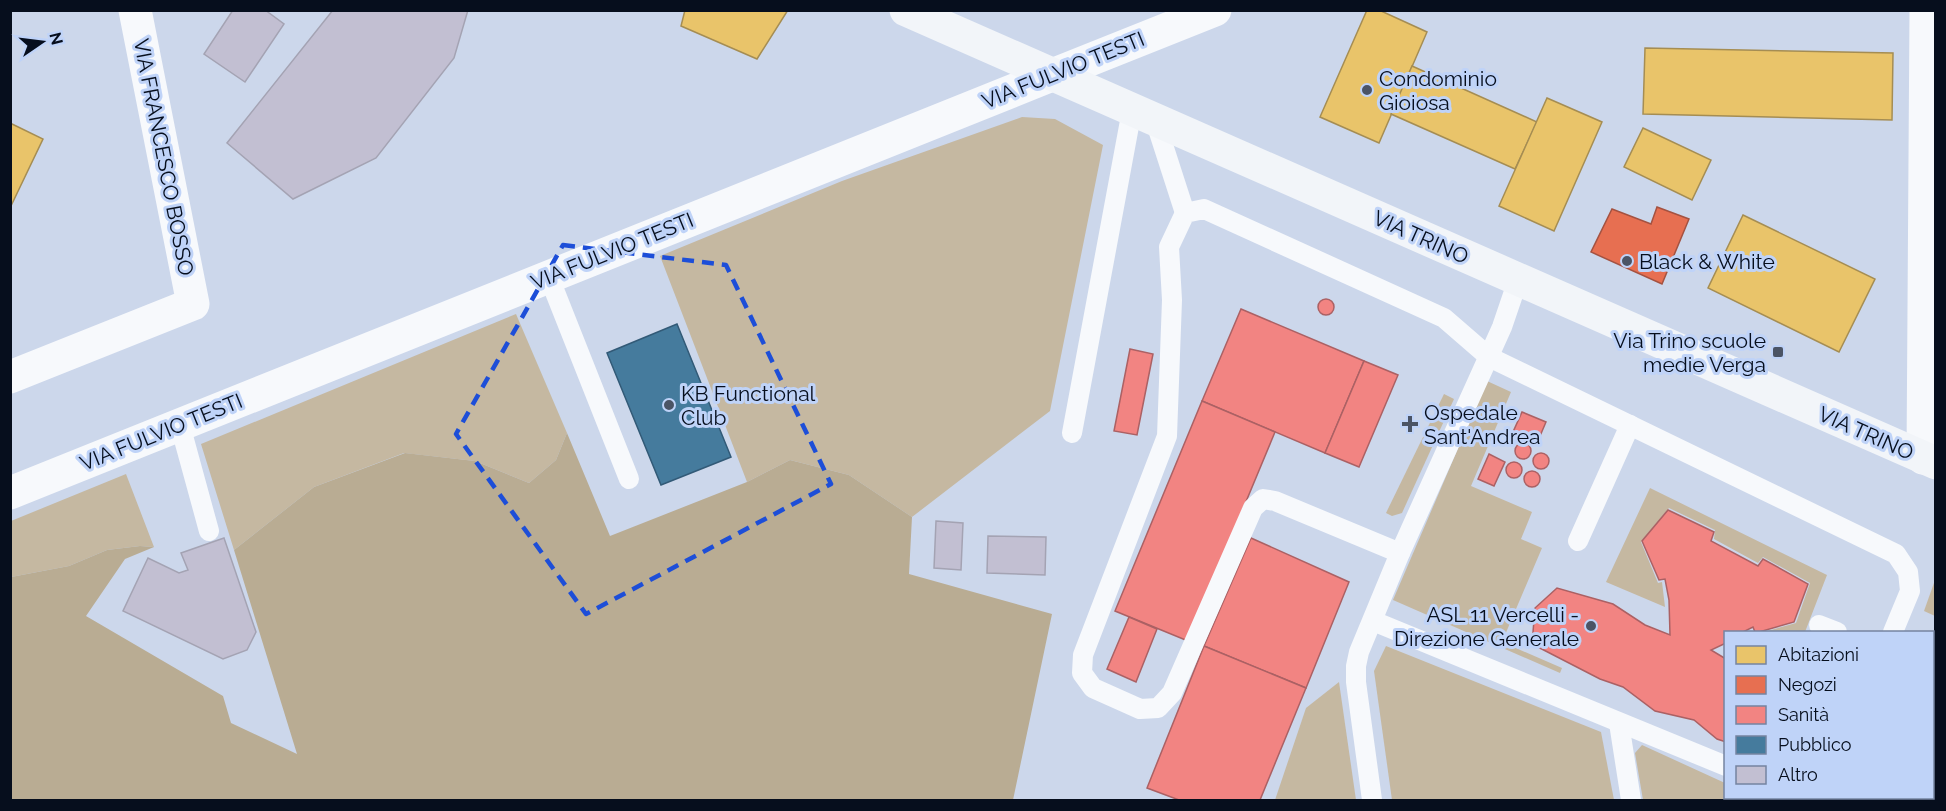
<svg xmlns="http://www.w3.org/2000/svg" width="1946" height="811" font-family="Raleway,sans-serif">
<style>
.green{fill:#c5b8a1}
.forest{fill:#b9ac93}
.homes{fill:#e9c46a;stroke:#a58d53;stroke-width:1.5}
.shops{fill:#e76f51;stroke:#a45241;stroke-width:1.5}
.health{fill:#f28482;stroke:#ab6164;stroke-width:1.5}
.public{fill:#457b9d;stroke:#325a77;stroke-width:1.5}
.building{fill:#c2bfd2;stroke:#a4a3b3;stroke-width:1.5}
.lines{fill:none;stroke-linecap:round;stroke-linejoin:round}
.service{stroke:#f7f9fc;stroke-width:20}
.minor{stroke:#f7f9fc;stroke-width:33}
.tertiary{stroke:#f7f9fc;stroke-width:33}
.secondary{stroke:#f2f5f9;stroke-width:33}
.marked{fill:none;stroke:#1d4ed8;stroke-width:4.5;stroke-dasharray:12 8;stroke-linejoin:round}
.poi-dot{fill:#4b5465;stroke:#bfd3f8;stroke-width:2}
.labels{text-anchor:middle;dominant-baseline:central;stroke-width:6;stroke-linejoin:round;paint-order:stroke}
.street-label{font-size:21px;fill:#060e1d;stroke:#bfd3f8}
.poi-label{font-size:21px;fill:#060e1d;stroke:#bfd3f8;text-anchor:start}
</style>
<rect width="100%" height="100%" fill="#ccd7eb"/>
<!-- green -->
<g class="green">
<polygon points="1022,117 1055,119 1103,145 1050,411 912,517 849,475 790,460 747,482 660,256 842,181"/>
<polygon points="516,314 567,433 556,460 529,483 475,461 404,453 314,487 234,550 201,444"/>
<polygon points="1487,381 1511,392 1471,486 1532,512 1521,539 1542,548 1502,642 1562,668 1560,673 1393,600"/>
<polygon points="1444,394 1454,399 1402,513 1392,516 1386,513"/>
<polygon points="126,474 154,547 140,546 107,550 69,566 11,577 11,521"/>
<polygon points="1650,488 1827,575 1805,632 1764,632 1796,623 1810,583 1763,557 1758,563 1714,539 1715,530 1669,508 1641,542 1658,583 1662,582 1665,607 1606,582"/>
<polygon points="1935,580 1936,616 1935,616 1924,611"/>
<polygon points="1386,646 1601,732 1614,800 1392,800 1374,671"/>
<polygon points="1935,647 1935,800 1842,800 1843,798 1932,798 1932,654"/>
<polygon points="1339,682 1356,800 1275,800 1306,708"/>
<polygon points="1642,745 1725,783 1726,798 1759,798 1766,800 1643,800 1635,753"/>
</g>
<!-- forest -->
<polygon class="forest" points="567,433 610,536 747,482 790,460 849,475 912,517 909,574 1052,614 1013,800 11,800 11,577 69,566 107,550 140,546 154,547 125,559 86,616 223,696 231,723 297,754 234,550 314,487 405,453 475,461 529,483 556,460"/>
<!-- homes -->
<g class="homes">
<polygon points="685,10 788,10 757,59 681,26"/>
<polygon points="1367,10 1379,10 1427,32 1379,143 1320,117"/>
<polygon points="1645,48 1893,53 1892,120 1643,114"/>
<polygon points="1412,66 1537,122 1515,169 1391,114"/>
<polygon points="1547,98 1602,122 1554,231 1499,206"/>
<polygon points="10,123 43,139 10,208"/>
<polygon points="1643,128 1711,160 1692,200 1624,167"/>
<polygon points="1743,215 1875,279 1839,352 1708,288"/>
</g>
<!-- shops -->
<polygon class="shops" points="1657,207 1689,219 1662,284 1591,252 1612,209 1651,224"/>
<!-- health -->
<g class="health">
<circle cx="1326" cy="307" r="8"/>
<polygon points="1241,309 1364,361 1325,453 1202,401"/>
<polygon points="1130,349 1153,354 1137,435 1114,431"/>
<polygon points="1364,361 1398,375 1359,467 1325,453"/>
<polygon points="1202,401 1275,432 1188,641 1115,611"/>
<polygon points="1522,412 1546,422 1537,443 1513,432"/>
<circle cx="1523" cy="451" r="8"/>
<circle cx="1541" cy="461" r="8"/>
<polygon points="1489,454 1505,462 1494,486 1478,479"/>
<circle cx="1514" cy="470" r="8"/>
<circle cx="1532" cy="479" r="8"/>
<polygon points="1668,510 1714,532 1711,541 1758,566 1763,559 1808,584 1794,622 1759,632 1755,632 1753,627 1743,632 1726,632 1726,643 1711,650 1726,659 1726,742 1717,739 1694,720 1655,711 1623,687 1600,679 1532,644 1535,608 1557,588 1613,604 1645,625 1670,635 1669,600 1665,579 1659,580 1642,541"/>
<polygon points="1251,538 1349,582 1306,688 1204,646"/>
<polygon points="1129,617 1157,629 1136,682 1107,669"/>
<polygon points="1204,646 1306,688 1260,800 1179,800 1147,788"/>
</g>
<!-- public -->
<polygon class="public" points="677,324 731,457 661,485 607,353"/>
<!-- building -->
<g class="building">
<polygon points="233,10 265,10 284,24 245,82 204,54"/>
<polygon points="333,10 468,10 454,58 376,158 293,199 227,143"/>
<polygon points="936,521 963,523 961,570 934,568"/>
<polygon points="988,536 1046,537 1045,575 987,573"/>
<polygon points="224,538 256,632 247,650 223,659 123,611 148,558 179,573 188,570 181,553"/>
</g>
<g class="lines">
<!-- service -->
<g class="service">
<polyline points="1155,120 1185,213"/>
<polyline points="549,277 629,479"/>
<polyline points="180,425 209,531"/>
<polyline points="1072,433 1132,110"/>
<polyline points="1578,541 1630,425"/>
<polyline points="1400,553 1275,501 1263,499 1253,508 1172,693 1158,708 1140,709 1093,688 1082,673 1083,655 1167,436 1172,300 1169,247 1185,213 1204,209 1444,318 1489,357 1896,554 1908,572 1910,591 1893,632"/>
<polyline points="1373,621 1726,766"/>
<polyline points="1819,625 1837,632"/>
<polyline points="1619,723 1631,800"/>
<polyline points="1801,798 1808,800"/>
<polyline points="1372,800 1356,682 1356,666 1359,652 1400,553 1502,327 1518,280"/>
<polyline points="1824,800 1825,798"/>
</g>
<!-- minor -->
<g class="minor">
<polyline points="10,377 193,304 135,10"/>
<polyline points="1923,458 1926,10"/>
<polyline points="10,493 1052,75"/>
</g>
<!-- tertiary -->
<polyline class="tertiary" points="1052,75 1215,10"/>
<!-- secondary -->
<polyline class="secondary" points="906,10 1936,463"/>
</g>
<!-- marked area -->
<path class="marked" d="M563,245L726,265L831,484L586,614L456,434Z"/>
<!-- markers -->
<g class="poi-dot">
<circle cx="1367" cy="90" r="6"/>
<circle cx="1627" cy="261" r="6"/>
<rect x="1772" y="346" width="12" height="12" rx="3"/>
<circle cx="669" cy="405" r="6"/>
<path d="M1407 415h6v6h6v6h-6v6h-6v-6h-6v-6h6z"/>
<circle cx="1591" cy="626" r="6"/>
</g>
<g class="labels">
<!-- street labels -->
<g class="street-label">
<text transform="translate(1063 70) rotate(-22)">VIA FULVIO TESTI</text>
<text transform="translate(164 157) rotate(79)">VIA FRANCESCO BOSSO</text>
<text transform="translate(1421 237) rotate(24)">VIA TRINO</text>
<text transform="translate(612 251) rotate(-22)">VIA FULVIO TESTI</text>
<text transform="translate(161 432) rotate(-22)">VIA FULVIO TESTI</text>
<text transform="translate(1866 433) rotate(24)">VIA TRINO</text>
</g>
<!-- poi labels -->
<g class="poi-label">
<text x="1379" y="78">Condominio<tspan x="1379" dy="24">Gioiosa</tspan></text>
<text x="1639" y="261">Black &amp; White</text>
<text x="1766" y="340" text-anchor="end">Via Trino scuole<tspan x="1766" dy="24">medie Verga</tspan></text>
<text x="681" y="393">KB Functional<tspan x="681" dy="24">Club</tspan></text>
<text x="1424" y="412">Ospedale<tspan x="1424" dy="24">Sant'Andrea</tspan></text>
<text x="1579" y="614" text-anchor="end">ASL 11 Vercelli -<tspan x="1579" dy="24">Direzione Generale</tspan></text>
</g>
</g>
<!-- border -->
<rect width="1946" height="811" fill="none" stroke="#060e1d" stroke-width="24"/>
<!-- legend -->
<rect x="1724" y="631" width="210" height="168" fill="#bfd3f8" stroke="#7584a0" stroke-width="1.5"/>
<rect x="1736" y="646" width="30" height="18" fill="#e9c46a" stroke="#7584a0" stroke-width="1.5"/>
<text x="1778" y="661" font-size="18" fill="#060e1d">Abitazioni</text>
<rect x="1736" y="676" width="30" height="18" fill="#e76f51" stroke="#7584a0" stroke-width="1.5"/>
<text x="1778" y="691" font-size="18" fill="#060e1d">Negozi</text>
<rect x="1736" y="706" width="30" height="18" fill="#f28482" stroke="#7584a0" stroke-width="1.5"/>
<text x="1778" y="721" font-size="18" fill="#060e1d">Sanità</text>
<rect x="1736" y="736" width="30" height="18" fill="#457b9d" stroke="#7584a0" stroke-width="1.5"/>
<text x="1778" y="751" font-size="18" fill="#060e1d">Pubblico</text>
<rect x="1736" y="766" width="30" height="18" fill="#c2bfd2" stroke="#7584a0" stroke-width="1.5"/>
<text x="1778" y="781" font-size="18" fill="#060e1d">Altro</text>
<!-- north arrow -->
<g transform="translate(42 42) rotate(76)" stroke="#bfd3f8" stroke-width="4.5" paint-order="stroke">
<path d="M0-4.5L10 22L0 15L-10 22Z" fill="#060e1d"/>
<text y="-9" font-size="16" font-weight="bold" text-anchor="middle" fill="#060e1d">N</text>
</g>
</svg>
